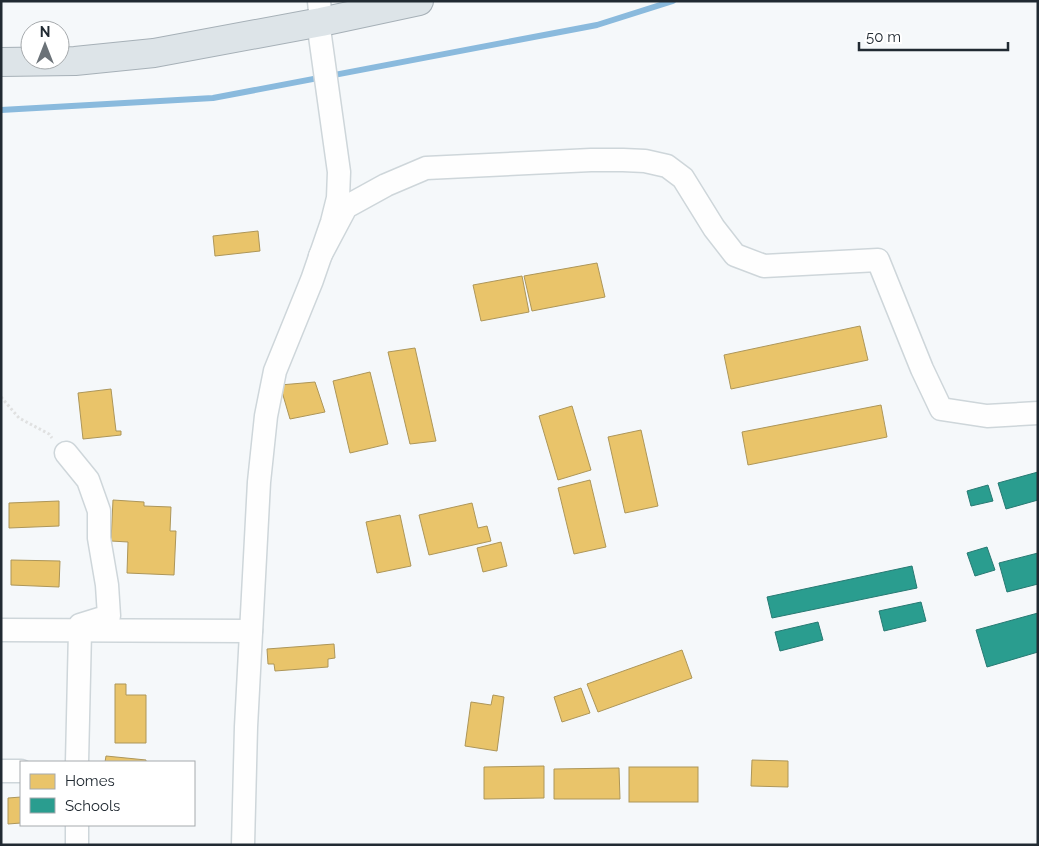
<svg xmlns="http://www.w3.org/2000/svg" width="1039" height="846" font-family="Raleway,sans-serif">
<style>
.homes{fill:#e9c46a;stroke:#ad9659}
.schools{fill:#2a9d8f;stroke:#277a73}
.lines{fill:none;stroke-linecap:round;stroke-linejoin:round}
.stream{stroke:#8abadd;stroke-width:6}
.minor-casing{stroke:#ced6da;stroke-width:25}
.trunk-casing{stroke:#a6b0b7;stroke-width:30}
.path{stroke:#e0e1e1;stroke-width:3;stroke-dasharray:2.5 2.5;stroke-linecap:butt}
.minor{stroke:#fefefe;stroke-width:22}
.trunk{stroke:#dde4e8;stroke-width:28}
</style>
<rect width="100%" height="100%" fill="#f5f8fa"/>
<!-- homes -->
<g class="homes">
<polygon points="258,231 260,251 215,256 213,236"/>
<polygon points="597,263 605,297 532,311 524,276"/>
<polygon points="522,276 529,312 481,321 473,285"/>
<polygon points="860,326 868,360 731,389 724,355"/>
<polygon points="415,348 436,441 410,444 388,352"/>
<polygon points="370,372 388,444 350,453 333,381"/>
<polygon points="315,382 325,412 290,419 280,385"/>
<polygon points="111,389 116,431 121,431 121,435 83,439 78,393"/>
<polygon points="881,405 887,437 748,465 742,432"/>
<polygon points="572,406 591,470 558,480 539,416"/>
<polygon points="641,430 658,506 625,513 608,437"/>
<polygon points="590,480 606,547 574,554 558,488"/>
<polygon points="113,500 144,502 144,506 171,507 170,531 176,531 174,575 127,573 128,542 111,541"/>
<polygon points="59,501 59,526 9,528 9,503"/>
<polygon points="472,503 478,528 487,526 491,541 429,555 419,515"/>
<polygon points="400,515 411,566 377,573 366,522"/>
<polygon points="501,542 507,566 483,572 477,548"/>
<polygon points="11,560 60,561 59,587 11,585"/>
<polygon points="334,644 335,658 328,659 328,667 275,671 274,664 268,664 267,649"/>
<polygon points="682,650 692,678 598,712 587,684"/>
<polygon points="115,684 126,684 126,695 146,695 146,743 115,743"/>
<polygon points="581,688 590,713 562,722 554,697"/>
<polygon points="493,695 504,697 497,751 465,746 471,702 491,705"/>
<polygon points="106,756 146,760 146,762 105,762"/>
<polygon points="752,760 788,761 788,787 751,786"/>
<polygon points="544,766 544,798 484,799 484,767"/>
<rect x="629" y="767" width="69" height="35"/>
<polygon points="619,768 620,799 554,799 554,769"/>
<polygon points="21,797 21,823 8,824 8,798"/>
</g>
<!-- schools -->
<g class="schools">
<polygon points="1038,472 1038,500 1006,509 998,483"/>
<polygon points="988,485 993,501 971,506 967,491"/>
<polygon points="987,547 995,570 975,576 967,553"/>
<polygon points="1038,553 1038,584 1007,592 999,563"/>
<polygon points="912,566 917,588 772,618 767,597"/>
<polygon points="921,602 926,621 884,631 879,611"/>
<polygon points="1038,613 1038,652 987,667 976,630"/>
<polygon points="818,622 823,640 780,651 775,632"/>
</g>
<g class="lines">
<!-- stream -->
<polyline class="stream" points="1,110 213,98 597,25 673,1"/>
<!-- minor casing -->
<g class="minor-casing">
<g id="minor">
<polyline points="320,256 346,207 386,185 426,168 591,160 623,160 645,161 667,166 683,178 714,228 735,255 764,266 878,260 922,369 941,409 987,416 1038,413"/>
<polyline points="66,453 88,480 99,511 99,538 107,585 109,616 80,625"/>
<polyline points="1,630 251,631"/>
<polyline points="77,762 80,631"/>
<polyline points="1,771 21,771"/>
<polyline points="77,845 77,825"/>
<polyline points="243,845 246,727 259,482 266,416 275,371 312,280 332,222 338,198 339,172 320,36 321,22 319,1"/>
</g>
</g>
<!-- trunk casing -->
<g class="trunk-casing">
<polyline id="trunk" points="1,62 75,61 154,53 321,22 419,1"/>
</g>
<!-- path -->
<polyline class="path" points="1,397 19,418 49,434 52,438"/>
<!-- minor -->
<use href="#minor" class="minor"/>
<!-- trunk -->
<use href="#trunk" class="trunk"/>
</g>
<!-- border -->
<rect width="1039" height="846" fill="none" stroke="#212a32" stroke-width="5"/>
<!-- legend -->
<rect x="20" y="761" width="175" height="65" fill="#ffffff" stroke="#a6aaad"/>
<rect x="30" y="774" width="25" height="15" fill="#e9c46a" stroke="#a6aaad"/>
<text x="65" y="786" font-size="15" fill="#212a32">Homes</text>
<rect x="30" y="798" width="25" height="15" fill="#2a9d8f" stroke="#a6aaad"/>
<text x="65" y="811" font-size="15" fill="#212a32">Schools</text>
<!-- north arrow -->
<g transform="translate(45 45)"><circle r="24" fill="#ffffff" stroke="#a6aaad"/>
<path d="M0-4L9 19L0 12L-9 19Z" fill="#6b7278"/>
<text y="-8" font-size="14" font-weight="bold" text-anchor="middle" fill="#212a32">N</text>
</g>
<!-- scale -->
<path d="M859 42v8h149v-8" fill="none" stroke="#212a32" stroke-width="2.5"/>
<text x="866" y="42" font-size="15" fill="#212a32" stroke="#ffffff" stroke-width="4" paint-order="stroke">50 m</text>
</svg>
